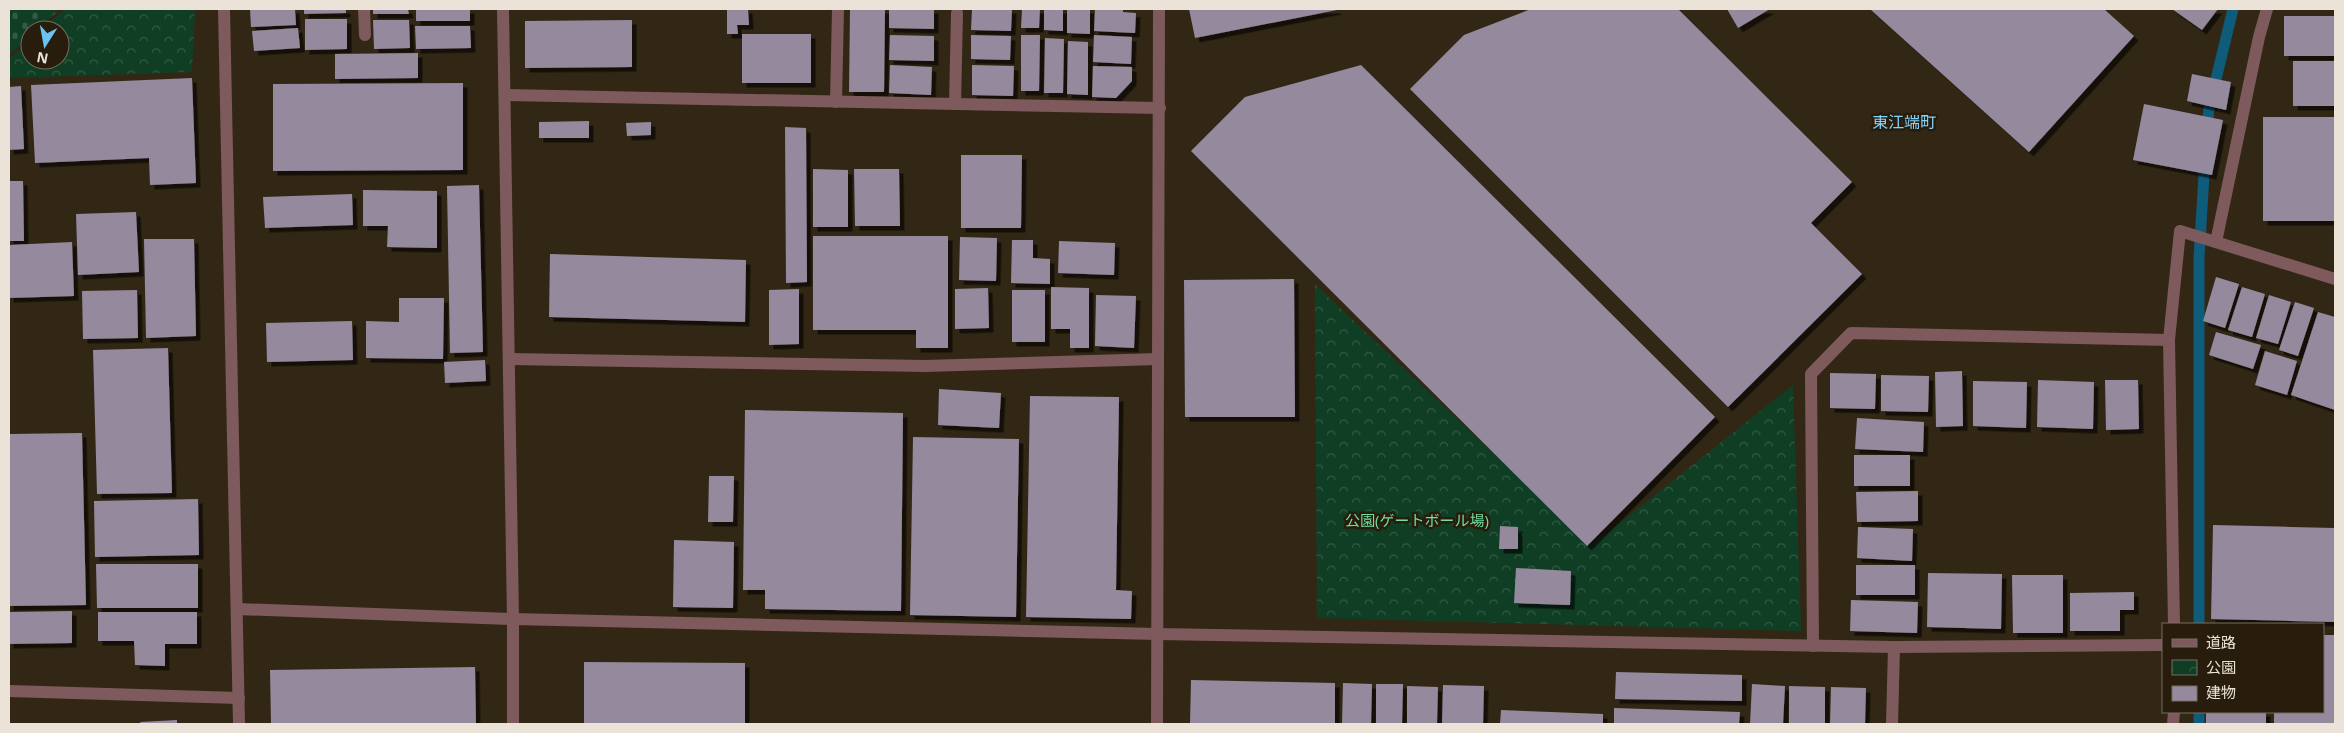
<svg xmlns="http://www.w3.org/2000/svg" width="2344" height="733" font-family="'Open Sans','Noto Sans JP',sans-serif">
<style>
.cemetery{fill:url(#cemetery-stones)}
.park{fill:url(#park-crowns)}
.lines{fill:none;stroke-linecap:round;stroke-linejoin:round}
.stream{stroke:#0e5b7a;stroke-width:11}
.building{fill:#95899e;filter:url(#shadow)}
.minor{stroke:#7e5a5c;stroke-width:12}
.labels{text-anchor:middle;dominant-baseline:central;stroke-width:5;stroke-linejoin:round;paint-order:stroke}
.park-label{font-size:15px;fill:#71de9f;stroke:#281d0c}
.neighbourhood-label{font-size:16px;fill:#82d2fe;stroke:#281d0c}
</style>
<defs>
<pattern id="cemetery-stones" width="16" height="16" patternUnits="userSpaceOnUse" patternTransform="scale(1.25)"><rect width="16" height="16" fill="#103e25"/><path d="M2 7V4a2 2 0 0 1 4 0v3zM10 15v-3a2 2 0 0 1 4 0v3z" fill="#335a44"/></pattern>
<pattern id="park-crowns" width="20" height="18" patternUnits="userSpaceOnUse" patternTransform="scale(1.25)"><rect width="20" height="18" fill="#103e25"/><path d="M2 6a3 3 0 1 1 6 0M12 15a3 3 0 1 1 6 0" fill="none" stroke="#335a44"/></pattern>
<filter id="shadow"><feDropShadow dx="4.5" dy="4.5" stdDeviation="0" flood-color="#0009"/></filter>
</defs>
<rect width="100%" height="100%" fill="#322715"/>
<!-- cemetery -->
<polygon class="cemetery" points="9,9 60,9 37,30 30,30 30,36 9,55"/>
<!-- park -->
<g class="park">
<polygon points="65,9 195,9 192,72 9,78 9,59 30,40 30,60 60,60 60,30 41,30"/>
<polygon points="1315,284 1591,546 1793,385 1801,631 1317,618"/>
</g>
<g class="lines">
<!-- stream -->
<g class="stream">
<polyline points="2207,130 2209,108 2233,9"/>
<polyline points="2199,624 2199,257 2205,159"/>
<polyline points="2199,712 2199,724"/>
</g>
</g>
<!-- building -->
<g class="building">
<polygon points="250,9 295,9 296,25 251,27"/>
<polygon points="304,9 346,9 346,13 304,14"/>
<polygon points="373,9 408,9 409,14 373,14"/>
<rect x="416" y="9" width="54" height="12"/>
<polygon points="727,9 748,9 749,25 737,25 738,34 727,34"/>
<polygon points="850,9 885,9 884,92 849,92"/>
<polygon points="889,9 934,9 934,29 889,28"/>
<polygon points="972,9 1012,9 1011,31 971,30"/>
<polygon points="1022,9 1040,9 1039,28 1021,28"/>
<polygon points="1044,9 1063,9 1063,31 1044,30"/>
<polygon points="1067,9 1090,9 1090,34 1067,33"/>
<polygon points="1095,9 1123,9 1123,12 1136,13 1135,33 1094,31"/>
<polygon points="1189,9 1337,9 1337,10 1195,38"/>
<polygon points="1531,9 1678,9 1852,182 1811,223 1862,274 1728,407 1410,89 1464,35"/>
<polygon points="1727,9 1770,9 1738,28"/>
<polygon points="1870,9 2104,9 2134,36 2029,152"/>
<polygon points="2172,9 2218,9 2202,30"/>
<rect x="2284" y="16" width="51" height="40"/>
<polygon points="305,19 347,19 347,49 305,50"/>
<polygon points="373,20 409,20 410,48 374,49"/>
<polygon points="632,20 632,67 525,68 525,21"/>
<polygon points="415,26 470,26 471,48 416,49"/>
<polygon points="298,28 300,48 254,51 252,31"/>
<rect x="742" y="34" width="69" height="49"/>
<polygon points="890,35 934,36 934,61 889,60"/>
<polygon points="971,35 1011,36 1010,60 971,59"/>
<polygon points="1021,35 1040,35 1039,91 1021,91"/>
<polygon points="1094,35 1132,37 1131,64 1093,62"/>
<polygon points="1045,38 1064,39 1063,93 1044,93"/>
<polygon points="1068,41 1088,42 1088,95 1067,94"/>
<polygon points="418,53 418,78 335,79 335,54"/>
<rect x="2293" y="61" width="42" height="45"/>
<polygon points="890,65 932,67 931,95 889,93"/>
<polygon points="972,65 1014,66 1013,96 972,95"/>
<polygon points="1361,65 1715,417 1587,546 1191,151 1245,97"/>
<polygon points="1093,66 1132,67 1132,81 1116,98 1092,97"/>
<polygon points="2192,74 2231,82 2226,110 2187,101"/>
<polygon points="192,78 196,183 150,185 149,158 35,163 31,85"/>
<polygon points="463,83 463,170 273,171 273,84"/>
<polygon points="21,86 24,149 9,150 9,87"/>
<polygon points="2144,104 2223,120 2212,175 2133,160"/>
<rect x="2263" y="117" width="72" height="104"/>
<polygon points="589,121 589,138 539,138 539,122"/>
<polygon points="651,122 651,135 627,136 626,123"/>
<polygon points="785,127 806,128 807,282 786,283"/>
<polygon points="961,155 1022,155 1021,228 961,228"/>
<polygon points="813,169 848,170 848,227 813,227"/>
<polygon points="854,169 899,169 900,226 855,226"/>
<polygon points="9,181 23,181 24,241 9,241"/>
<polygon points="479,185 483,352 450,353 447,186"/>
<polygon points="363,190 437,191 437,248 387,247 388,226 363,226"/>
<polygon points="352,194 353,225 265,228 263,197"/>
<polygon points="136,212 139,272 78,275 76,214"/>
<polygon points="813,236 948,236 948,348 916,348 916,330 813,330"/>
<polygon points="960,237 997,238 996,281 959,280"/>
<polygon points="144,239 194,239 196,336 146,338"/>
<polygon points="1012,240 1033,240 1033,258 1050,259 1050,284 1011,283"/>
<polygon points="1059,241 1115,243 1114,275 1058,273"/>
<polygon points="72,242 74,296 9,298 9,245"/>
<polygon points="550,254 746,260 745,322 549,317"/>
<polygon points="2216,277 2239,284 2225,328 2203,321"/>
<polygon points="1294,279 1295,417 1185,417 1184,280"/>
<polygon points="1051,287 1089,288 1089,348 1070,348 1070,329 1051,329"/>
<polygon points="2242,287 2265,294 2252,337 2228,330"/>
<polygon points="988,288 989,328 955,329 955,289"/>
<polygon points="799,289 799,344 769,345 769,290"/>
<polygon points="137,290 138,338 83,339 82,291"/>
<rect x="1012" y="290" width="33" height="52"/>
<polygon points="1096,295 1136,296 1134,348 1095,346"/>
<polygon points="2269,295 2291,302 2278,344 2256,338"/>
<polygon points="399,298 444,298 443,359 366,358 366,321 399,322"/>
<polygon points="2295,302 2314,308 2298,356 2279,350"/>
<polygon points="2318,312 2335,317 2335,410 2291,395"/>
<polygon points="352,321 353,360 267,362 266,323"/>
<polygon points="2216,332 2261,345 2253,369 2209,355"/>
<polygon points="168,348 172,493 97,494 93,350"/>
<polygon points="2265,351 2297,361 2287,395 2255,385"/>
<polygon points="485,360 486,381 445,383 444,362"/>
<polygon points="1962,371 1963,426 1936,427 1935,372"/>
<polygon points="1830,373 1876,374 1875,409 1830,408"/>
<polygon points="1881,375 1929,376 1928,412 1881,411"/>
<polygon points="2038,380 2094,382 2093,429 2037,427"/>
<polygon points="2105,380 2138,380 2139,429 2106,430"/>
<polygon points="1973,381 2027,382 2026,428 1973,426"/>
<polygon points="939,389 1001,393 999,428 938,425"/>
<polygon points="1030,396 1119,397 1116,590 1132,591 1131,619 1026,617"/>
<polygon points="745,410 903,413 901,611 765,609 765,590 743,590"/>
<polygon points="1857,418 1924,422 1923,452 1855,449"/>
<polygon points="82,433 86,605 9,606 9,434"/>
<polygon points="913,437 1019,439 1016,617 910,615"/>
<rect x="1854" y="455" width="56" height="31"/>
<polygon points="709,476 734,476 733,522 708,522"/>
<polygon points="1918,491 1918,521 1857,522 1856,492"/>
<polygon points="198,499 199,555 95,557 94,501"/>
<polygon points="2213,525 2335,528 2335,622 2211,619"/>
<polygon points="1500,526 1518,527 1518,549 1499,549"/>
<polygon points="1858,527 1913,529 1912,561 1857,558"/>
<polygon points="674,540 734,542 733,608 673,607"/>
<polygon points="96,564 198,564 198,608 97,608"/>
<rect x="1856" y="565" width="59" height="30"/>
<polygon points="1516,568 1571,571 1570,605 1514,603"/>
<polygon points="1928,573 2002,574 2001,629 1927,627"/>
<polygon points="2012,575 2063,575 2063,633 2013,633"/>
<polygon points="2134,592 2134,610 2120,610 2120,631 2070,631 2070,593"/>
<polygon points="1851,600 1918,602 1917,633 1850,631"/>
<polygon points="72,611 72,643 9,644 9,612"/>
<polygon points="98,612 197,612 197,644 165,644 165,666 135,665 134,641 98,641"/>
<polygon points="2323,635 2335,635 2335,724 2274,724 2274,712 2323,712"/>
<polygon points="584,662 745,663 745,724 584,724"/>
<polygon points="475,667 476,724 271,724 270,670"/>
<polygon points="1616,672 1742,675 1742,701 1615,699"/>
<polygon points="1191,680 1335,683 1335,724 1190,724"/>
<polygon points="1343,683 1372,684 1371,724 1342,724"/>
<polygon points="1376,684 1403,684 1402,724 1376,724"/>
<polygon points="1752,684 1785,686 1783,724 1750,724"/>
<polygon points="1443,685 1484,686 1483,724 1442,724"/>
<polygon points="1407,686 1438,687 1437,724 1407,724"/>
<polygon points="1789,686 1825,687 1825,724 1789,724"/>
<polygon points="1831,687 1866,688 1865,724 1830,724"/>
<polygon points="1614,708 1740,712 1739,724 1614,724"/>
<polygon points="1501,710 1603,714 1603,724 1500,724"/>
<rect x="2206" y="712" width="60" height="12"/>
<polygon points="177,720 177,724 141,724 140,722"/>
</g>
<g class="lines">
<!-- minor -->
<g class="minor">
<polyline points="224,9 239,724"/>
<polyline points="364,9 365,35"/>
<polyline points="503,9 513,619 513,724"/>
<polyline points="505,95 1160,108"/>
<polyline points="836,102 838,9"/>
<polyline points="955,104 957,13"/>
<polyline points="2216,242 2259,37 2267,9"/>
<polyline points="509,359 925,366 1158,359"/>
<polyline points="237,609 513,619 1158,634 1894,647 2163,645"/>
<polyline points="2174,624 2169,340 2180,231 2335,279"/>
<polyline points="1813,646 1811,374 1851,333 2169,340"/>
<polyline points="9,691 239,698"/>
<polyline points="1157,724 1159,9"/>
<polyline points="1892,724 1894,647"/>
<polyline points="2173,724 2174,712"/>
</g>
</g>
<g class="labels">
<!-- park labels -->
<g class="park-label">
<text x="1417" y="520">公園(ゲートボール場)</text>
</g>
<!-- neighbourhood labels -->
<g class="neighbourhood-label">
<text x="1904" y="122">東江端町</text>
</g>
</g>
<!-- border -->
<rect width="2344" height="733" fill="none" stroke="#ebe3d8" stroke-width="20"/>
<!-- legend -->
<rect x="2162" y="623" width="162" height="90" fill="#281d0c" stroke="#766c5e"/>
<rect x="2172" y="639" width="25" height="8" fill="#7e5a5c" stroke="#766c5e"/>
<text x="2206" y="648" font-size="15" fill="#ebe3d8">道路</text>
<rect x="2172" y="660" width="25" height="15" fill="url(#park-crowns)" stroke="#766c5e"/>
<text x="2206" y="673" font-size="15" fill="#ebe3d8">公園</text>
<rect x="2172" y="686" width="25" height="15" fill="#95899e" stroke="#766c5e"/>
<text x="2206" y="698" font-size="15" fill="#ebe3d8">建物</text>
<!-- north arrow -->
<g transform="translate(45 45) rotate(191)"><circle r="24" fill="#281d0c" stroke="#766c5e"/>
<path d="M0-4L9 19L0 12L-9 19Z" fill="#6bc3f2"/>
<text y="-8" font-size="14" font-weight="bold" text-anchor="middle" fill="#ebe3d8">N</text>
</g>
</svg>
